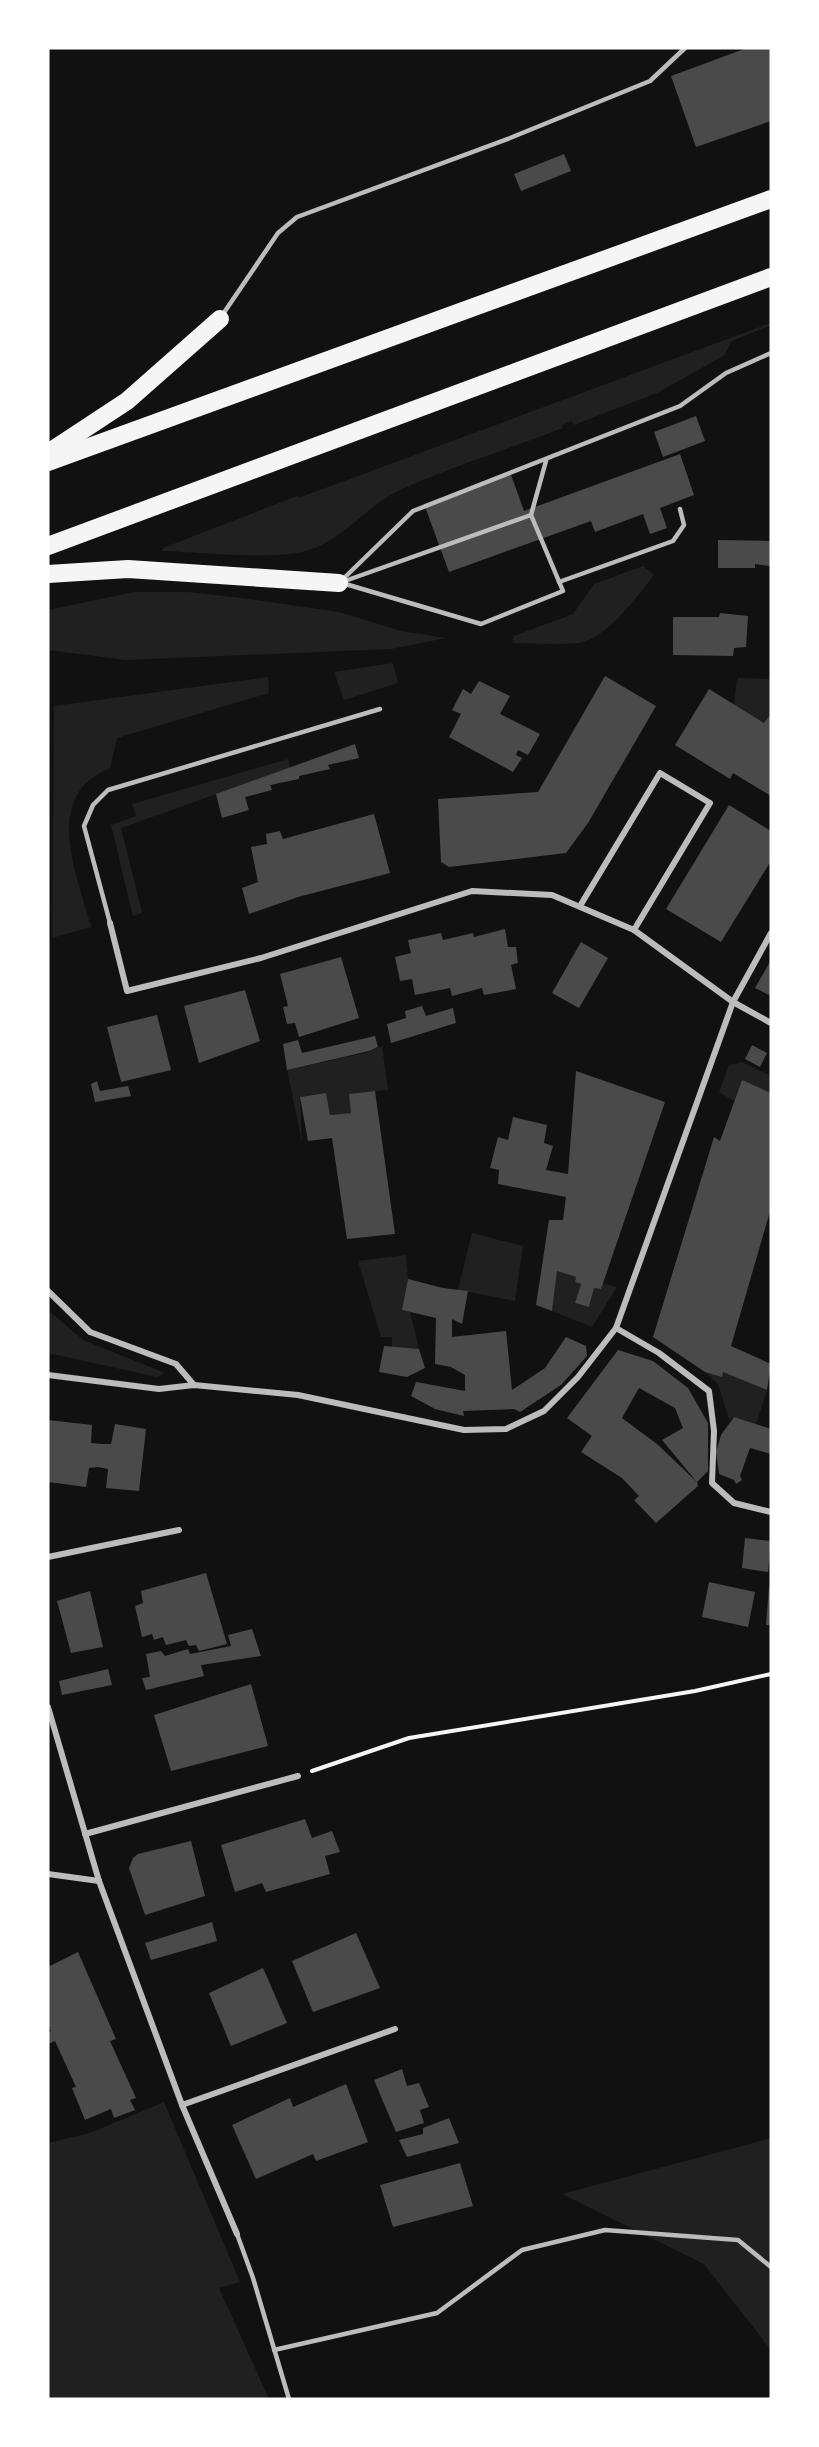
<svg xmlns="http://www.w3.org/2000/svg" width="819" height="2447" font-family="Quicksand,sans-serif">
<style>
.green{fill:#202020}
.building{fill:#4a4a4a}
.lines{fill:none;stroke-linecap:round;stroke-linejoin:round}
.path{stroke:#f5f5f5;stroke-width:4}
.service{stroke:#bcbcbc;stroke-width:4.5}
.minor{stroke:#bcbcbc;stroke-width:6}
.motorway{stroke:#f5f5f5;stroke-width:18}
</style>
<rect width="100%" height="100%" fill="#111"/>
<!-- green -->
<g class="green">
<path d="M771,323V325L732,341L725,355L659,392L574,425L572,421L562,425L563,428C509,449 453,466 400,490C367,505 344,539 309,550C279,561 198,552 163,551V548L297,496L301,497Z"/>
<path d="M643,566L654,575C637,596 607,639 578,643C557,645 534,643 512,643L514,636L573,614L594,584Z"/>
<polygon points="134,592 188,592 241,598 339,612 401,631 446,638 391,649 125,660 48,650 48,610"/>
<polygon points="393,663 398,683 344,700 334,672"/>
<path d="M268,677L269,693L117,738L110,768C41,796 77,873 91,927L52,938L54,706Z"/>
<polygon points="737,678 771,679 771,717 769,716 764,723 734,705"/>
<polygon points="288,759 290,768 121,828 142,913 133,916 111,825 136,816 132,804"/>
<polygon points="382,1046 388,1090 350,1094 351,1113 330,1115 326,1093 300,1097 302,1142 287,1070 369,1052"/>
<polygon points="742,1062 771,1076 771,1093 742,1080 734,1101 719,1092 729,1065"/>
<polygon points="472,1233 523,1246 515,1301 458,1290"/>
<polygon points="406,1255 408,1279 402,1310 410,1312 419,1349 392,1347 392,1337 381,1337 358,1261"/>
<polygon points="557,1271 576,1277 575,1282 581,1284 575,1303 589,1307 594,1288 601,1289 603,1283 617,1287 592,1327 552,1311"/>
<polygon points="48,1310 83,1340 165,1373 157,1377 48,1353"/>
<polygon points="705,1372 722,1376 723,1372 767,1390 756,1424 734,1417 729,1420 718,1384"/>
<polygon points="164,2102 240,2282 219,2288 269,2399 48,2399 48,2143 90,2133"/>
<polygon points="771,2138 771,2350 704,2264 562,2194"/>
</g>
<!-- building -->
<g class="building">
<polygon points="747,48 771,48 771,121 696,147 671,76"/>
<polygon points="564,154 571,171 521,191 514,174"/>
<polygon points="696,416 705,441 663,457 654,432"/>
<polygon points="680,454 694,495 660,508 667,528 650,534 643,514 595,532 591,521 449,572 424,504 510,472 524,511"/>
<polygon points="718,540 771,541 770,566 755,564 755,568 718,568"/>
<polygon points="720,613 748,616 746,647 734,648 733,656 673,655 673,617 719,617"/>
<polygon points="605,676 656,706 588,823 566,853 449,867 441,862 438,799 538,792"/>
<polygon points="479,681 510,696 500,714 540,734 528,755 518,750 516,755 522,758 513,772 449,737 461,714 452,710 463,689 471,694"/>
<polygon points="709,689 764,723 769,716 771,717 771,796 733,773 730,779 675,745"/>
<polygon points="355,744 359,758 328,765 330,769 299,776 299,779 270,785 272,790 245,797 249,810 222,818 216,794"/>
<polygon points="729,805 771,831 771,861 721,942 666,909"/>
<polygon points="374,814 390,873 298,897 249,914 242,888 258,882 251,847 267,844 266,834 280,831 283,839"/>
<polygon points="505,929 508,947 516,947 518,963 511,965 516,989 484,995 482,988 452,996 450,988 415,995 412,979 400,981 395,957 411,953 408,940 441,933 443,940 473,933 474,937"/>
<polygon points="581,942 608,958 579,1008 552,993"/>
<polygon points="341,957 359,1018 299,1037 295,1023 287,1024 283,1007 288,1006 280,974"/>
<polygon points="771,960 771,996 755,988"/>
<polygon points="245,990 260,1041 199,1063 184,1006"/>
<polygon points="422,1006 426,1016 453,1008 456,1023 391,1043 387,1024 406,1018 405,1011"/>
<polygon points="157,1015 171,1070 121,1082 107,1027"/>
<polygon points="375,1036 378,1047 369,1051 287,1070 283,1044 298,1040 302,1053"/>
<polygon points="752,1045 767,1053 760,1067 745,1059"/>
<polygon points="576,1071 665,1102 601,1289 594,1288 589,1307 575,1303 581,1284 575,1282 576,1277 557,1271 552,1311 536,1305 549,1220 563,1220 566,1197 498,1184 499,1170 490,1168 498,1137 508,1140 513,1117 547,1125 544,1143 553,1146 546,1170 568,1174"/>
<polygon points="742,1080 771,1093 771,1208 731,1346 771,1364 767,1390 723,1372 722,1377 705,1372 653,1337 714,1137 720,1141"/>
<polygon points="97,1081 100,1091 128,1086 131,1096 95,1102 91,1084"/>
<polygon points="375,1091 395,1234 347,1239 332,1138 308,1141 300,1097 326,1093 330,1115 351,1113 349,1094"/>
<polygon points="408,1279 443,1288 468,1291 462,1324 452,1319 452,1337 506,1331 512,1390 545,1368 566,1337 586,1346 587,1356 561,1385 520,1412 514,1409 463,1411 464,1416 435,1409 411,1396 416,1382 465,1391 465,1375 451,1367 435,1364 436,1318 402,1310"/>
<polygon points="384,1346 419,1349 425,1368 407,1377 379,1372"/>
<polygon points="618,1350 653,1361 688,1388 708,1423 708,1471 697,1482 662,1440 683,1428 675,1408 639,1388 622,1418 657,1444 697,1482 698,1486 656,1523 634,1500 639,1496 622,1478 581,1452 592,1436 567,1418"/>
<polygon points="734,1417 771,1429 771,1454 750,1448 740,1476 742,1480 736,1484 734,1480 719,1474 716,1452 721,1435"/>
<polygon points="48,1420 92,1425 91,1443 102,1444 111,1444 115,1424 146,1429 139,1491 106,1488 108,1469 98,1467 89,1468 86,1487 48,1482"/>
<polygon points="745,1538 771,1541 768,1572 742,1568"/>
<polygon points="206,1573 227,1644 199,1651 196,1645 189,1646 186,1640 166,1645 163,1637 154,1640 152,1634 142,1637 135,1606 143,1603 141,1591"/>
<polygon points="709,1582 755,1592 748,1627 702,1617"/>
<polygon points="769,1587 771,1587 771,1625 766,1625"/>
<polygon points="90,1591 103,1647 71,1653 57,1601"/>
<polygon points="252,1629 261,1656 201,1665 204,1676 146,1690 142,1678 150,1677 146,1654 161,1651 165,1656 188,1649 190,1654 231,1646 228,1635"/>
<polygon points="108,1669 112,1685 62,1695 59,1681"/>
<polygon points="251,1684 268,1746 171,1771 154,1715"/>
<polygon points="305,1819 312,1838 332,1831 340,1852 325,1856 330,1874 266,1892 262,1883 235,1892 221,1845"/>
<polygon points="191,1841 205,1896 145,1915 129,1868 133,1858 138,1854"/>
<polygon points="212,1922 217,1941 151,1960 145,1943"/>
<polygon points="356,1933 380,1988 313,2012 292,1961"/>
<polygon points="78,1952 116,2039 110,2041 136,2098 130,2100 135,2110 114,2118 111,2109 85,2120 72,2088 76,2087 55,2041 48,2044 48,2032 51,2031 48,2025 48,1967"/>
<polygon points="263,1968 287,2023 231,2046 209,1993"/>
<polygon points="402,2069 407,2086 419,2083 429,2107 420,2110 424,2123 396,2132 374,2080"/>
<polygon points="346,2084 368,2142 316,2161 313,2154 256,2179 232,2125 290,2098 293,2107"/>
<polygon points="449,2118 459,2143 407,2157 399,2140 423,2134 423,2128"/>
<polygon points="460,2163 473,2206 393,2227 380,2185"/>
</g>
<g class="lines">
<!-- path -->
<polyline class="path" points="312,1771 409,1738 695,1691 771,1674"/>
<!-- service -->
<g class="service">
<polyline points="221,317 278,233 297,217 510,138 650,81 685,48"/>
<polyline points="341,581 413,511 680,406 726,373 771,353"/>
<polyline points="342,582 531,515 546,461"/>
<polyline points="559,582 673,541 684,525 680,509"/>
<polyline points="342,583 481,624 563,591 531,515"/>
<polyline points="110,923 84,826 93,805 108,790 380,709"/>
<polyline points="237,2234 253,2278 289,2399"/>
<polyline points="274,2350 437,2313 522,2250 605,2230 738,2240 771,2267"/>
</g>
<!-- minor -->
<g class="minor">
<polyline points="580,906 660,773 710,803 634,930"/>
<polyline points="110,923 127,991 261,958 472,891 552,895 634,930 733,1002 771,1023"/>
<polyline points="48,1291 90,1332 176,1364 194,1385"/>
<polyline points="616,1328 659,1353 709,1391 714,1431 712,1483 734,1503 771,1512"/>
<polyline points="48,1375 159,1389 194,1385 298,1395 464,1430 506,1429 544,1411 578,1377 616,1328 733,1002 771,933"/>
<polyline points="48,1557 179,1530"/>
<polyline points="48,1707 99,1881 182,2105 237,2234"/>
<polyline points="85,1834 298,1776"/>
<polyline points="48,1874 99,1881"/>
<polyline points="182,2105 395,2029"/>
</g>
<!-- motorway -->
<g class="motorway">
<polyline points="48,453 127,401 220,319"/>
<polyline points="48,462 771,199"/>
<polyline points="48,546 771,277"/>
<polyline points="48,574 128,569 339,583"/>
</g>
</g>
<!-- border -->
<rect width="819" height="2447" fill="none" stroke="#ffffff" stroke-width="99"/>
</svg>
